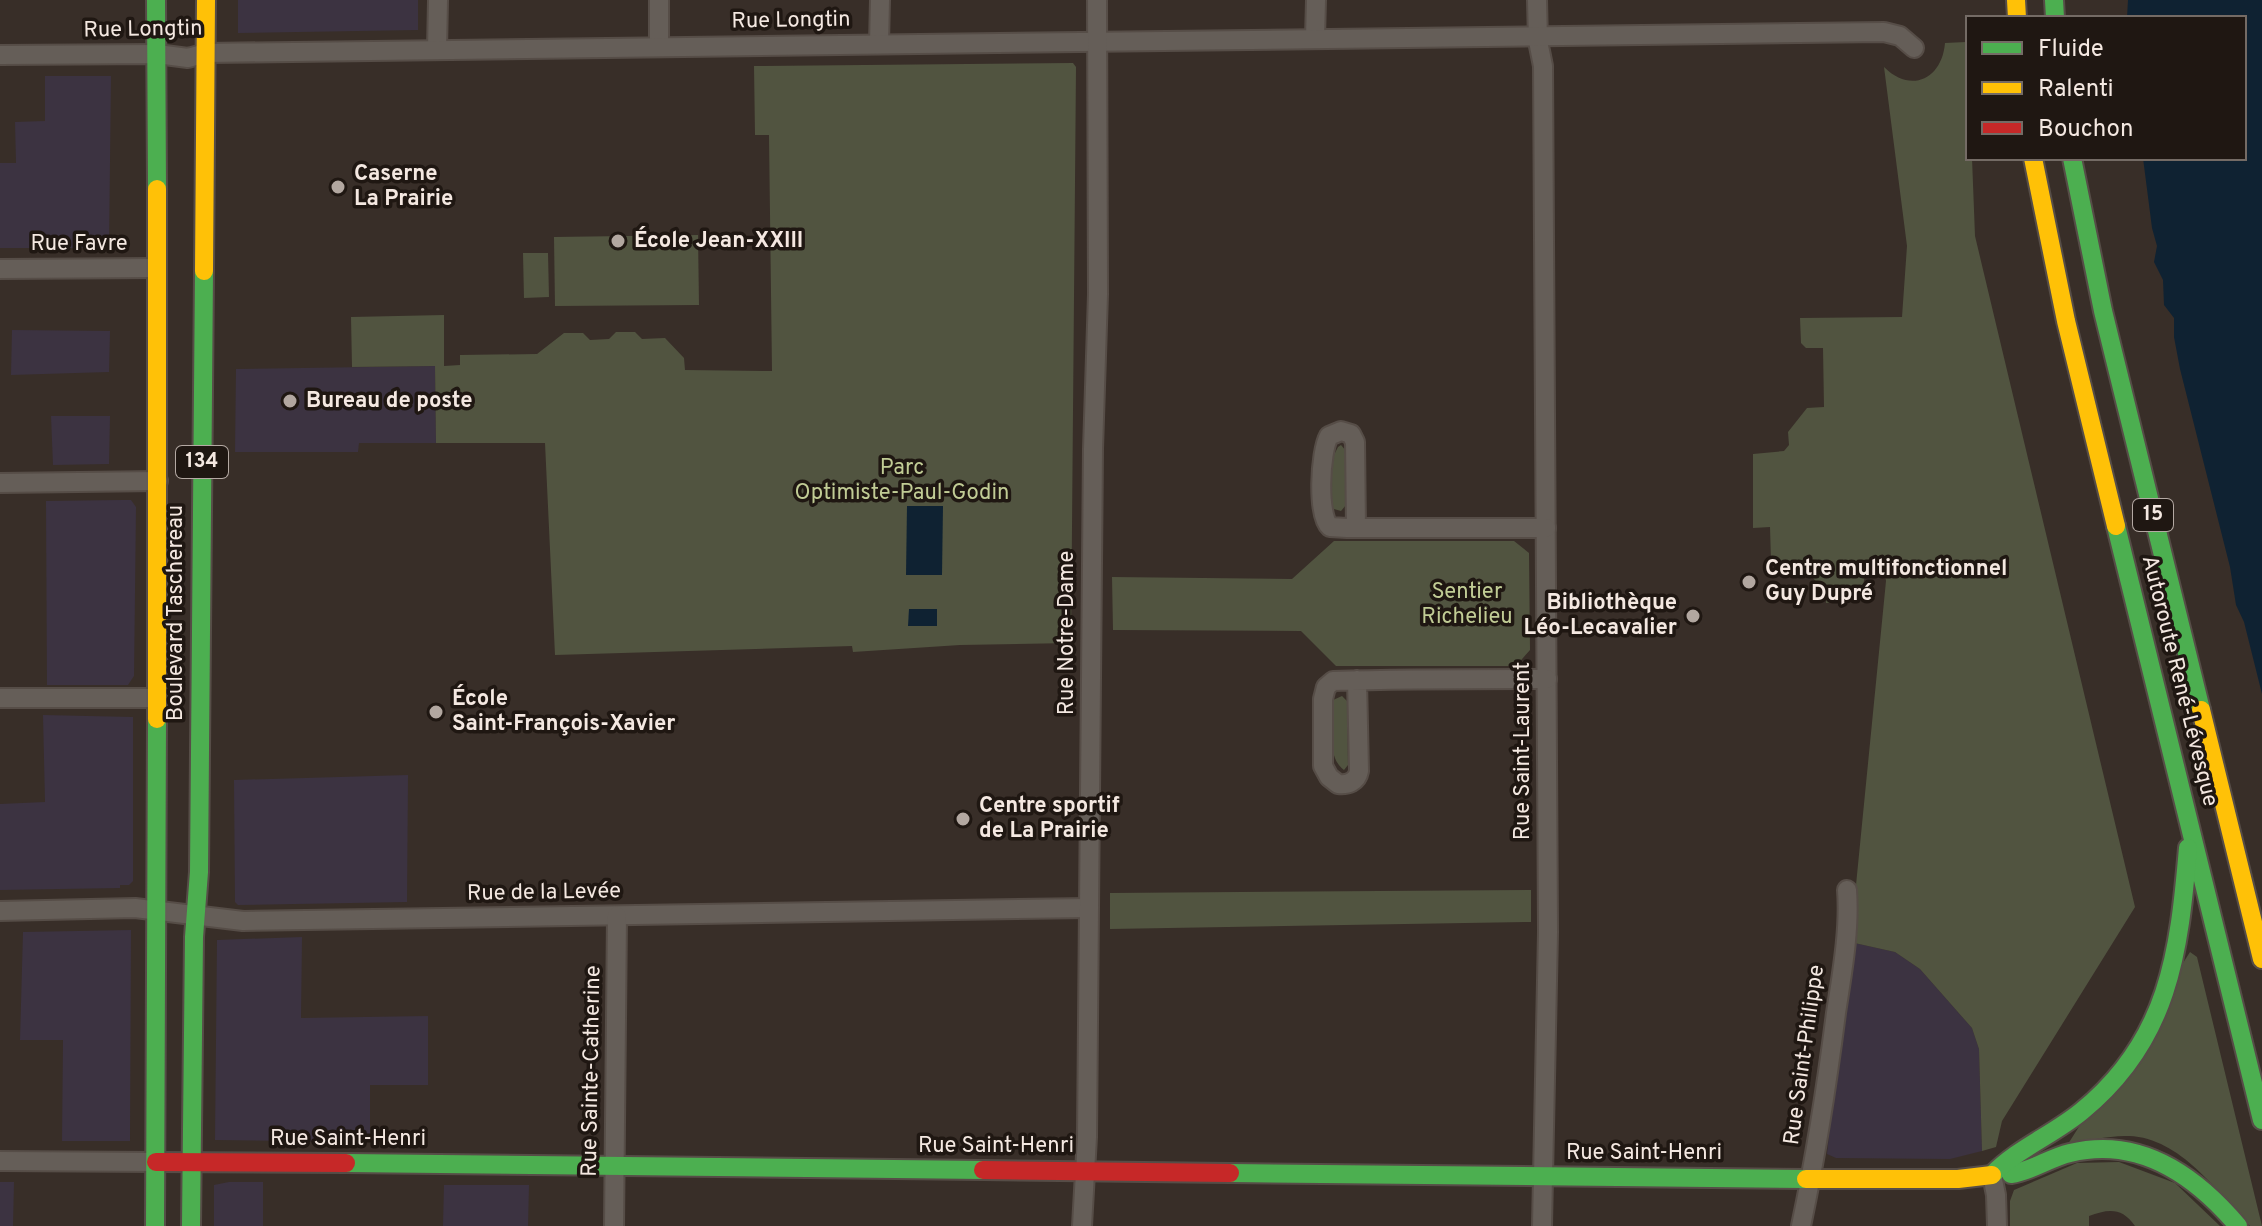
<svg xmlns="http://www.w3.org/2000/svg" width="2262" height="1226" font-family="Overpass,sans-serif">
<style>
.commercial{fill:#3c3341}
.green{fill:#515440}
.water{fill:#0f2232}
.lines{fill:none;stroke-linecap:round;stroke-linejoin:round}
.street-casing{stroke:#564d47;stroke-width:22}
.fast-casing{stroke:#564d47;stroke-width:22}
.slow-casing{stroke:#564d47;stroke-width:22}
.jam-casing{stroke:#564d47;stroke-width:22}
.street{stroke:#655e58;stroke-width:18}
.fast{stroke:#4caf50;stroke-width:18}
.slow{stroke:#ffc107;stroke-width:18}
.jam{stroke:#c62828;stroke-width:18}
.poi-dot{fill:#b2a7a0;stroke:#1f1712;stroke-width:3}
.labels{text-anchor:middle;dominant-baseline:central;stroke-width:7;stroke-linejoin:round;paint-order:stroke}
.shield{fill:#1f1712;stroke:#b4a9a3;stroke-width:2}
.shield-label{font-size:20px;font-weight:bold;fill:#f4e8e1}
.street-label{font-size:22px;fill:#f4e8e1;stroke:#1f1712}
.poi-label{font-size:22px;font-weight:bold;fill:#f4e8e1;stroke:#1f1712;text-anchor:start}
.park-label{font-size:22px;fill:#c1cc95;stroke:#1f1712}
</style>
<rect width="100%" height="100%" fill="#382e28"/>
<!-- commercial -->
<g class="commercial">
<polygon points="238,0 418,0 418,30 238,33"/>
<polygon points="45,76 111,76 109,248 0,248 0,163 16,163 15,122 45,121"/>
<polygon points="12,330 110,331 109,372 11,375"/>
<polygon points="435,366 436,443 359,443 358,452 235,452 236,369"/>
<polygon points="51,416 110,416 109,464 53,465"/>
<polygon points="121,500 131,500 136,507 134,676 128,685 47,685 46,501"/>
<polygon points="43,715 133,717 133,881 129,885 120,885 120,888 0,890 0,804 45,802"/>
<polygon points="408,775 407,902 238,905 235,902 234,780"/>
<polygon points="131,930 130,1141 62,1141 63,1040 20,1040 23,932"/>
<polygon points="302,937 301,1018 428,1016 428,1085 370,1085 370,1142 215,1140 217,940"/>
<polygon points="1850,942 1895,952 1920,969 1972,1028 1979,1049 1982,1151 1950,1159 1836,1158 1827,1154"/>
<polygon points="0,1182 14,1182 13,1226 0,1226"/>
<polygon points="229,1182 263,1182 263,1226 214,1226 214,1185"/>
<polygon points="444,1185 529,1185 528,1226 443,1226"/>
</g>
<!-- green -->
<g class="green">
<path d="M1966,42L1968,158H1972L1975,236L2135,907L2002,1121L1996,1147L1982,1151L1979,1049L1972,1028L1920,969L1895,952L1850,942L1857,901L1856,885L1886,581L1883,562L1872,561L1865,575L1861,597L1855,600L1826,603V592L1797,561H1771L1770,527L1753,528V454L1784,451L1789,445L1788,432L1807,408L1824,407L1823,348H1806L1801,343L1800,318L1902,317L1907,246L1884,67C1911,94 1942,79 1945,43Z"/>
<polygon points="1073,63 1076,67 1071,643 960,645 853,652 852,646 555,655 545,443 436,443 435,366 352,367 351,317 444,315 444,366 460,365 460,355 537,354 564,333 583,333 590,340 609,339 616,332 635,332 642,339 665,338 684,358 685,370 772,371 769,135 755,135 754,66"/>
<polygon points="698,235 699,305 555,306 554,237"/>
<polygon points="523,253 548,253 549,297 524,298"/>
<polygon points="1341,445 1346,451 1346,505 1341,511 1334,509 1332,506 1332,459 1338,447"/>
<polygon points="1334,541 1514,541 1529,553 1530,650 1516,666 1336,666 1301,631 1113,630 1112,577 1292,579"/>
<path d="M1342,696L1347,701L1348,765L1344,770C1325,756 1334,722 1333,700Z"/>
<polygon points="1531,890 1531,922 1110,929 1110,893"/>
<path d="M2190,952L2197,957L2262,1226H2250C2217,1192 2181,1138 2129,1136C2110,1135 2088,1141 2068,1144Z"/>
<path d="M2119,1162L2175,1183L2220,1226H2135C2122,1207 2108,1209 2089,1216V1226H2010V1201L2014,1190L2077,1163Z"/>
</g>
<!-- water -->
<g class="water">
<polygon points="2128,0 2262,0 2262,694 2244,622 2236,605 2230,567 2180,369 2174,337 2174,318 2164,305 2163,280 2154,262 2157,246 2152,228 2143,158 2244,158 2244,18 2127,18"/>
<polygon points="907,506 943,506 942,575 906,575"/>
<polygon points="909,609 937,609 937,626 908,626"/>
</g>
<g class="lines">
<!-- street casing -->
<g class="street-casing">
<g id="street">
<polyline points="1537,0 1538,41 1543,66 1548,932 1542,1226"/>
<polyline points="1315,38 1316,0"/>
<polyline points="879,44 880,0"/>
<polyline points="659,47 659,0"/>
<polyline points="437,50 438,0"/>
<polyline points="0,55 157,54 188,58 206,53 1884,32 1900,36 1914,48"/>
<polyline points="0,269 157,268"/>
<polyline points="0,483 158,481"/>
<path d="M1356,528L1355,442L1351,434L1341,431L1329,436C1320,452 1317,516 1330,527L1347,528H1546"/>
<path d="M1357,680L1359,771C1357,782 1348,785 1338,784L1329,777L1323,766V699L1326,687L1333,681C1404,679 1476,679 1547,679"/>
<polyline points="0,698 157,698"/>
<polyline points="0,911 135,908 243,921 1089,908"/>
<polyline points="0,1161 156,1162"/>
<polyline points="1992,1175 1996,1195 1997,1226"/>
<polyline points="614,1226 617,916"/>
<polyline points="1082,1226 1087,1137 1093,449 1098,294 1097,0"/>
<path d="M1801,1226C1816,1155 1827,1084 1836,1013C1842,973 1850,930 1847,890"/>
</g>
</g>
<!-- fast casing -->
<g class="fast-casing">
<g id="fast">
<polyline points="156,0 157,189"/>
<polyline points="2054,0 2055,18"/>
<polyline points="2072,158 2103,311 2201,710"/>
<polyline points="2116,526 2262,1120"/>
<polyline points="346,1163 983,1170"/>
<polyline points="1230,1173 1806,1179"/>
<path d="M2011,1174C2032,1171 2049,1158 2070,1153C2139,1136 2195,1175 2238,1226"/>
<path d="M1992,1175C2018,1148 2053,1135 2082,1111C2169,1040 2179,953 2188,848"/>
<polyline points="155,1226 157,719"/>
<polyline points="191,1226 194,937 199,872 204,271"/>
</g>
</g>
<!-- slow casing -->
<g class="slow-casing">
<g id="slow">
<polyline points="2016,0 2017,18"/>
<polyline points="2033,158 2066,321 2116,526"/>
<polyline points="157,189 157,719"/>
<polyline points="204,271 206,0"/>
<polyline points="2201,710 2262,959"/>
<polyline points="1806,1179 1958,1179 1992,1175"/>
</g>
</g>
<!-- jam casing -->
<g class="jam-casing">
<g id="jam">
<polyline points="156,1162 346,1163"/>
<polyline points="983,1170 1230,1173"/>
</g>
</g>
<!-- street -->
<use href="#street" class="street"/>
<!-- fast -->
<use href="#fast" class="fast"/>
<!-- slow -->
<use href="#slow" class="slow"/>
<!-- jam -->
<use href="#jam" class="jam"/>
</g>
<!-- markers -->
<g class="poi-dot">
<circle cx="338" cy="187" r="8"/>
<circle cx="618" cy="241" r="8"/>
<circle cx="290" cy="401" r="8"/>
<circle cx="1749" cy="582" r="8"/>
<circle cx="1693" cy="616" r="8"/>
<circle cx="436" cy="712" r="8"/>
<circle cx="963" cy="819" r="8"/>
</g>
<g class="labels">
<!-- shield labels -->
<g class="shield">
<rect x="176" y="446" width="52" height="32" rx="6"/>
<rect x="2133" y="499" width="40" height="32" rx="6"/>
</g>
<g class="shield-label">
<text x="202" y="462">134</text>
<text x="2153" y="515">15</text>
</g>
<!-- street labels -->
<g class="street-label">
<text transform="translate(791 21) rotate(-1)">Rue Longtin</text>
<text transform="translate(143 30) rotate(-1)">Rue Longtin</text>
<text x="79" y="244">Rue Favre</text>
<text transform="translate(176 613) rotate(-90)">Boulevard Taschereau</text>
<text transform="translate(1067 633) rotate(-90)">Rue Notre-Dame</text>
<text transform="translate(2179 681) rotate(76)">Autoroute René-Lévesque</text>
<text transform="translate(1523 751) rotate(-90)">Rue Saint-Laurent</text>
<text transform="translate(544 893) rotate(-1)">Rue de la Levée</text>
<text transform="translate(1805 1055) rotate(-82)">Rue Saint-Philippe</text>
<text transform="translate(592 1071) rotate(-89)">Rue Sainte-Catherine</text>
<text x="348" y="1139">Rue Saint-Henri</text>
<text x="996" y="1146">Rue Saint-Henri</text>
<text x="1644" y="1153">Rue Saint-Henri</text>
</g>
<!-- poi labels -->
<g class="poi-label">
<text x="354" y="174">Caserne<tspan x="354" dy="25">La Prairie</tspan></text>
<text x="634" y="241">École Jean-XXIII</text>
<text x="306" y="401">Bureau de poste</text>
<text x="1765" y="569">Centre multifonctionnel<tspan x="1765" dy="25">Guy Dupré</tspan></text>
<text x="1677" y="603" text-anchor="end">Bibliothèque<tspan x="1677" dy="25">Léo-Lecavalier</tspan></text>
<text x="452" y="699">École<tspan x="452" dy="25">Saint-François-Xavier</tspan></text>
<text x="979" y="806">Centre sportif<tspan x="979" dy="25">de La Prairie</tspan></text>
</g>
<!-- park labels -->
<g class="park-label">
<text x="902" y="468">Parc<tspan x="902" dy="25">Optimiste-Paul-Godin</tspan></text>
<text x="1467" y="592">Sentier<tspan x="1467" dy="25">Richelieu</tspan></text>
</g>
</g>
<!-- legend -->
<rect x="1966" y="16" width="280" height="144" fill="#1f1712" stroke="#746b65" stroke-width="2"/>
<rect x="1982" y="42" width="40" height="12" fill="#4caf50" stroke="#746b65" stroke-width="2"/>
<text x="2038" y="56" font-size="24" fill="#f4e8e1">Fluide</text>
<rect x="1982" y="82" width="40" height="12" fill="#ffc107" stroke="#746b65" stroke-width="2"/>
<text x="2038" y="96" font-size="24" fill="#f4e8e1">Ralenti</text>
<rect x="1982" y="122" width="40" height="12" fill="#c62828" stroke="#746b65" stroke-width="2"/>
<text x="2038" y="136" font-size="24" fill="#f4e8e1">Bouchon</text>
</svg>
